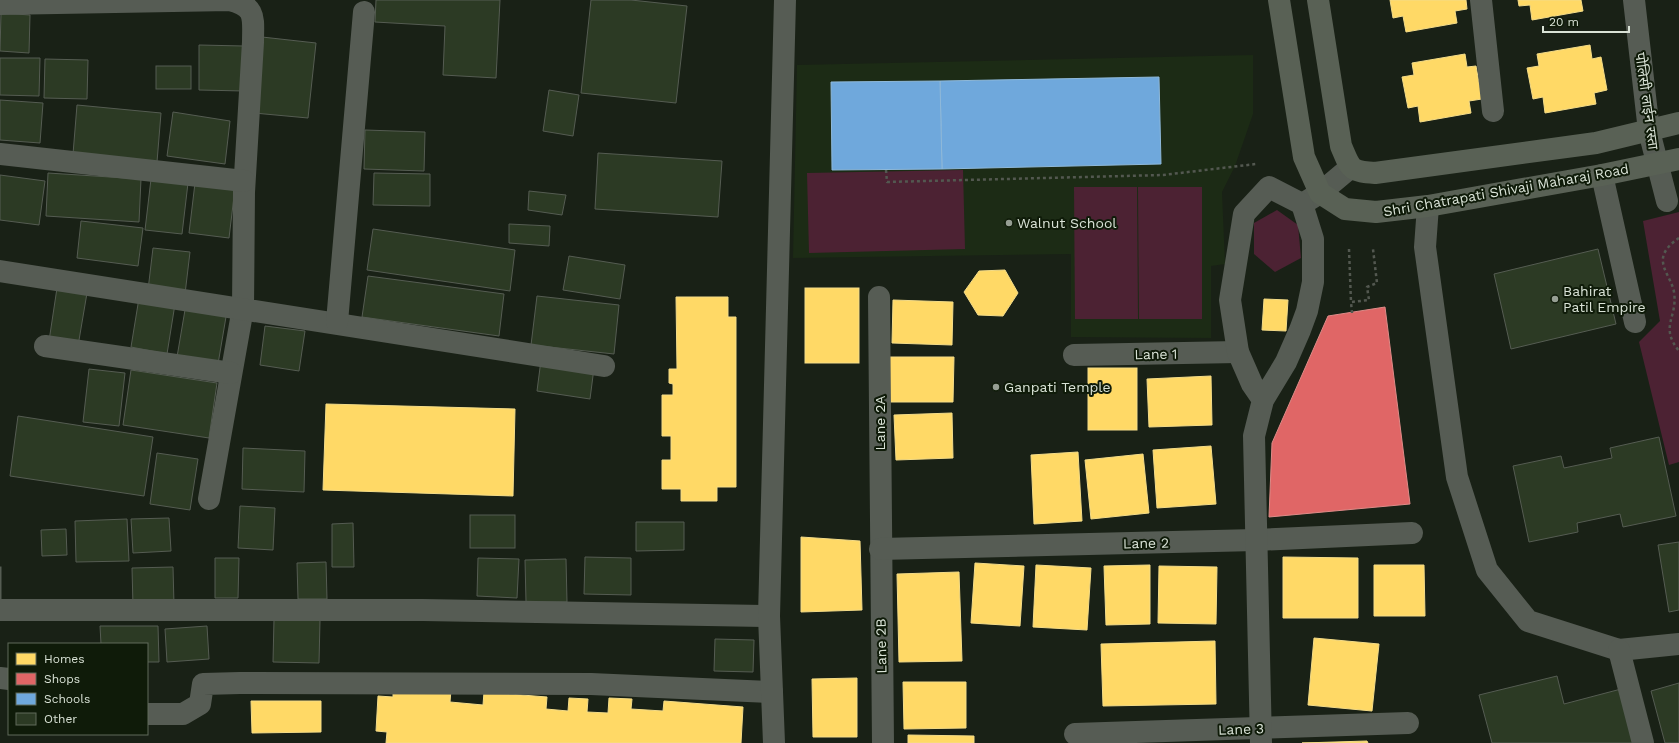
<svg xmlns="http://www.w3.org/2000/svg" width="1679" height="743" font-family="'Work Sans','Noto Sans Devanagari',sans-serif">
<style>
.built{fill:#1c2b15}
.green{fill:#4c2233}
.homes{fill:#ffd966;stroke:#f4dc88}
.shops{fill:#e06666;stroke:#de8b88}
.schools{fill:#6fa8dc;stroke:#8fb9da}
.building{fill:#2c3a24;stroke:#555c52}
.lines{fill:none;stroke-linecap:round;stroke-linejoin:round}
.path{stroke:#535850;stroke-width:2.5;stroke-dasharray:3 3;stroke-linecap:butt}
.minor{stroke:#565c54;stroke-width:22}
.major{stroke:#596155;stroke-width:22}
.poi-dot{fill:#969e93;stroke:#0f1b09;stroke-width:1.5}
.labels{text-anchor:middle;dominant-baseline:central;stroke-width:4;stroke-linejoin:round;paint-order:stroke}
.street-label{font-size:14px;fill:#d9e2d6;stroke:#0f1b09}
.poi-label{font-size:14px;fill:#d9e2d6;stroke:#0f1b09;text-anchor:start}
</style>
<rect width="100%" height="100%" fill="#192116"/>
<!-- built -->
<polygon class="built" points="1253,55 1253,114 1235,166 1222,192 1225,264 1211,266 1211,338 1071,337 1071,254 793,258 797,65"/>
<!-- green -->
<g class="green">
<polygon points="963,170 965,249 809,253 807,173"/>
<polygon points="1074,187 1137,187 1138,319 1075,319"/>
<polygon points="1138,187 1202,187 1202,319 1139,319"/>
<polygon points="1277,210 1298,225 1301,258 1275,272 1254,254 1254,223"/>
<polygon points="1679,212 1679,462 1669,465 1639,342 1660,321 1643,221"/>
</g>
<!-- homes -->
<g class="homes">
<polygon points="1390,0 1466,0 1467,9 1455,11 1457,23 1406,32 1403,16 1393,18"/>
<polygon points="1518,0 1581,0 1583,11 1532,20 1530,5 1519,6"/>
<polygon points="1590,45 1592,59 1601,57 1607,90 1594,93 1596,104 1545,113 1543,97 1533,99 1527,68 1539,66 1537,54"/>
<polygon points="1465,54 1467,67 1476,66 1482,99 1469,101 1471,113 1420,122 1418,106 1408,108 1402,77 1414,75 1412,63"/>
<polygon points="1005,270 1018,293 1003,316 978,315 964,292 979,271"/>
<rect x="805" y="288" width="54" height="75"/>
<polygon points="676,297 728,297 728,317 736,317 736,487 717,487 717,501 681,501 681,489 662,489 662,460 671,460 671,436 662,436 662,395 673,395 673,384 669,383 669,369 677,369"/>
<polygon points="1264,299 1288,300 1286,331 1262,330"/>
<polygon points="893,300 953,302 952,345 892,343"/>
<polygon points="888,357 954,357 953,402 888,402"/>
<rect x="1088" y="368" width="49" height="62"/>
<polygon points="1211,376 1212,425 1149,427 1147,379"/>
<polygon points="326,404 515,409 513,496 323,490"/>
<polygon points="952,413 953,458 896,460 894,415"/>
<polygon points="1211,446 1216,504 1157,508 1153,450"/>
<polygon points="1078,452 1082,521 1034,524 1031,455"/>
<polygon points="1143,454 1149,513 1091,519 1085,460"/>
<polygon points="801,537 860,541 862,610 801,612"/>
<polygon points="1283,557 1358,558 1358,618 1283,618"/>
<polygon points="975,563 1024,566 1020,626 971,623"/>
<polygon points="1036,565 1091,568 1087,630 1033,627"/>
<polygon points="1150,565 1150,624 1106,625 1104,566"/>
<polygon points="1374,565 1424,565 1425,616 1374,616"/>
<polygon points="1159,566 1217,567 1216,624 1158,623"/>
<polygon points="959,572 962,661 899,662 897,574"/>
<polygon points="1314,638 1379,644 1372,711 1308,705"/>
<polygon points="1215,641 1216,704 1103,706 1101,644"/>
<polygon points="857,678 857,737 813,737 812,679"/>
<polygon points="903,682 966,682 966,728 904,729"/>
<polygon points="393,686 451,690 450,702 483,705 484,692 547,697 546,709 568,711 569,698 588,699 587,712 608,713 609,698 632,699 631,709 663,711 664,701 743,707 741,743 386,743 387,732 376,731 378,696 393,697"/>
<polygon points="251,701 321,701 321,732 252,733"/>
<polygon points="908,735 974,736 974,743 908,743"/>
<polygon points="1367,741 1368,743 1302,743"/>
</g>
<!-- shops -->
<polygon class="shops" points="1385,307 1410,504 1269,517 1272,443 1328,316"/>
<!-- schools -->
<g class="schools">
<polygon points="1159,77 1161,164 942,169 940,81"/>
<polygon points="940,81 942,169 832,170 831,82"/>
</g>
<!-- building -->
<g class="building">
<polygon points="376,0 500,0 496,78 443,75 445,26 375,22"/>
<polygon points="591,0 631,0 687,6 676,103 581,93"/>
<polygon points="1,13 30,15 29,53 0,51"/>
<polygon points="262,37 316,43 308,118 254,113"/>
<polygon points="199,45 244,46 244,91 199,90"/>
<polygon points="0,58 40,58 39,96 0,95"/>
<polygon points="45,59 88,60 87,99 44,98"/>
<rect x="156" y="66" width="35" height="23"/>
<polygon points="549,90 579,95 573,136 543,131"/>
<polygon points="0,100 43,103 40,143 0,140"/>
<polygon points="77,105 161,113 157,162 73,154"/>
<polygon points="173,112 230,121 225,164 167,156"/>
<polygon points="365,130 425,132 424,171 364,169"/>
<polygon points="598,153 722,161 718,217 595,209"/>
<polygon points="48,173 141,179 139,222 46,216"/>
<polygon points="374,173 430,174 430,206 373,205"/>
<polygon points="0,175 45,181 39,225 0,220"/>
<polygon points="151,179 188,183 182,234 145,230"/>
<polygon points="195,183 235,188 229,238 189,233"/>
<polygon points="529,191 566,195 562,215 528,210"/>
<polygon points="81,221 143,228 138,266 77,258"/>
<polygon points="509,224 550,226 549,246 509,243"/>
<polygon points="373,229 515,250 510,291 367,270"/>
<polygon points="153,248 190,252 185,294 148,290"/>
<polygon points="1598,249 1616,324 1511,349 1494,274"/>
<polygon points="569,256 625,265 620,299 563,290"/>
<polygon points="368,276 504,294 499,336 362,317"/>
<polygon points="57,288 87,293 78,346 49,341"/>
<polygon points="537,296 619,305 614,354 531,345"/>
<polygon points="139,298 175,304 167,354 131,347"/>
<polygon points="186,304 227,311 218,364 177,357"/>
<polygon points="265,326 305,331 299,371 260,365"/>
<polygon points="541,360 594,368 590,399 537,391"/>
<polygon points="89,369 125,373 119,426 83,422"/>
<polygon points="131,370 217,383 209,438 123,425"/>
<polygon points="18,416 153,437 144,496 10,476"/>
<polygon points="1659,437 1676,516 1623,527 1620,514 1577,523 1578,532 1529,542 1513,466 1561,456 1564,468 1612,458 1610,448"/>
<polygon points="243,448 305,451 304,492 242,489"/>
<polygon points="157,453 198,459 190,510 150,504"/>
<polygon points="240,506 275,508 273,550 238,548"/>
<rect x="470" y="515" width="45" height="33"/>
<polygon points="169,518 171,551 133,553 131,519"/>
<polygon points="127,519 129,561 76,562 75,521"/>
<polygon points="636,522 684,522 684,550 636,551"/>
<polygon points="353,523 354,567 332,567 332,524"/>
<polygon points="66,529 67,555 42,556 41,530"/>
<polygon points="1679,542 1679,610 1669,612 1658,545"/>
<polygon points="585,557 631,558 631,595 584,594"/>
<polygon points="215,558 239,558 238,598 215,598"/>
<polygon points="478,558 519,559 517,598 477,596"/>
<polygon points="566,559 567,602 526,602 525,560"/>
<polygon points="326,562 327,599 298,599 297,563"/>
<rect x="0" y="567" width="1" height="36"/>
<polygon points="173,567 174,605 133,606 132,568"/>
<polygon points="274,619 320,620 319,663 273,662"/>
<polygon points="100,626 158,626 159,662 147,662 147,644 101,644"/>
<polygon points="207,626 209,659 167,662 165,629"/>
<polygon points="715,639 754,640 753,672 714,671"/>
<polygon points="1557,676 1564,704 1621,689 1635,743 1492,743 1479,695"/>
<polygon points="1679,683 1679,743 1665,743 1651,691"/>
</g>
<g class="lines">
<!-- path -->
<g class="path">
<polyline points="886,170 887,182 1163,175 1256,164"/>
<path d="M1679,238C1673,242 1667,247 1664,254C1659,267 1672,279 1674,292C1678,318 1659,326 1679,351"/>
<polyline points="1349,249 1351,302"/>
<polyline points="1352,313 1351,302 1369,300 1367,287 1377,283 1373,249"/>
</g>
<!-- minor -->
<g class="minor">
<polyline points="1481,0 1493,111"/>
<polyline points="1634,0 1649,131 1667,201"/>
<path d="M0,4L230,0C257,7 253,18 253,42L244,192L243,308L209,499"/>
<polyline points="0,154 244,181"/>
<polyline points="1602,175 1635,322"/>
<polyline points="1304,203 1320,193 1351,167"/>
<polyline points="1428,206 1425,247 1457,477 1487,570 1528,621 1619,650 1679,644"/>
<polyline points="0,271 604,366"/>
<polyline points="879,297 883,743"/>
<polyline points="337,322 364,12"/>
<polyline points="45,346 231,373"/>
<polyline points="1074,355 1238,352"/>
<polyline points="880,549 1256,540 1412,533"/>
<polyline points="0,610 423,610 769,616"/>
<polyline points="1619,650 1643,743"/>
<polyline points="0,678 9,679"/>
<polyline points="147,714 183,714 200,704 203,684 240,683 591,684 772,692"/>
<polyline points="1075,734 1408,723"/>
<polyline points="774,743 769,616 785,0"/>
<polyline points="1261,743 1254,436 1263,400 1286,362 1300,330 1307,311 1313,282 1313,239 1302,204 1269,187 1244,214 1230,300 1238,352 1252,384 1263,400"/>
</g>
<!-- major -->
<g class="major">
<polyline points="1279,0 1304,157 1320,193 1345,209 1376,212 1428,206 1602,175 1679,159"/>
<path d="M1318,0L1341,146C1351,169 1349,171 1375,173L1596,143L1679,123"/>
</g>
</g>
<!-- markers -->
<g class="poi-dot">
<circle cx="1009" cy="223" r="4"/>
<circle cx="1555" cy="299" r="4"/>
<circle cx="996" cy="387" r="4"/>
</g>
<g class="labels">
<!-- street labels -->
<g class="street-label">
<text transform="translate(1647 101) rotate(82)">पोलिसी लाईन रस्ता</text>
<text transform="translate(1506 190) rotate(-10)">Shri Chatrapati Shivaji Maharaj Road</text>
<text transform="translate(1156 354) rotate(-1)">Lane 1</text>
<text transform="translate(880 423) rotate(-90)">Lane 2A</text>
<text transform="translate(1146 543) rotate(-1)">Lane 2</text>
<text transform="translate(881 646) rotate(-91)">Lane 2B</text>
<text transform="translate(1241 729) rotate(-2)">Lane 3</text>
</g>
<!-- poi labels -->
<g class="poi-label">
<text x="1017" y="223">Walnut School</text>
<text x="1563" y="291">Bahirat<tspan x="1563" dy="16">Patil Empire</tspan></text>
<text x="1004" y="387">Ganpati Temple</text>
</g>
</g>
<!-- legend -->
<rect x="8" y="643" width="140" height="92" fill="#0f1b09" stroke="#606b5b"/>
<rect x="16" y="653" width="20" height="12" fill="#ffd966" stroke="#606b5b"/>
<text x="44" y="663" font-size="12" fill="#d9e2d6">Homes</text>
<rect x="16" y="673" width="20" height="12" fill="#e06666" stroke="#606b5b"/>
<text x="44" y="683" font-size="12" fill="#d9e2d6">Shops</text>
<rect x="16" y="693" width="20" height="12" fill="#6fa8dc" stroke="#606b5b"/>
<text x="44" y="703" font-size="12" fill="#d9e2d6">Schools</text>
<rect x="16" y="713" width="20" height="12" fill="#2c3a24" stroke="#606b5b"/>
<text x="44" y="723" font-size="12" fill="#d9e2d6">Other</text>
<!-- scale -->
<path d="M1543 26v6h86v-6" fill="none" stroke="#d9e2d6" stroke-width="2"/>
<text x="1549" y="26" font-size="12" fill="#d9e2d6" stroke="#0f1b09" stroke-width="3" paint-order="stroke">20 m</text>
</svg>
